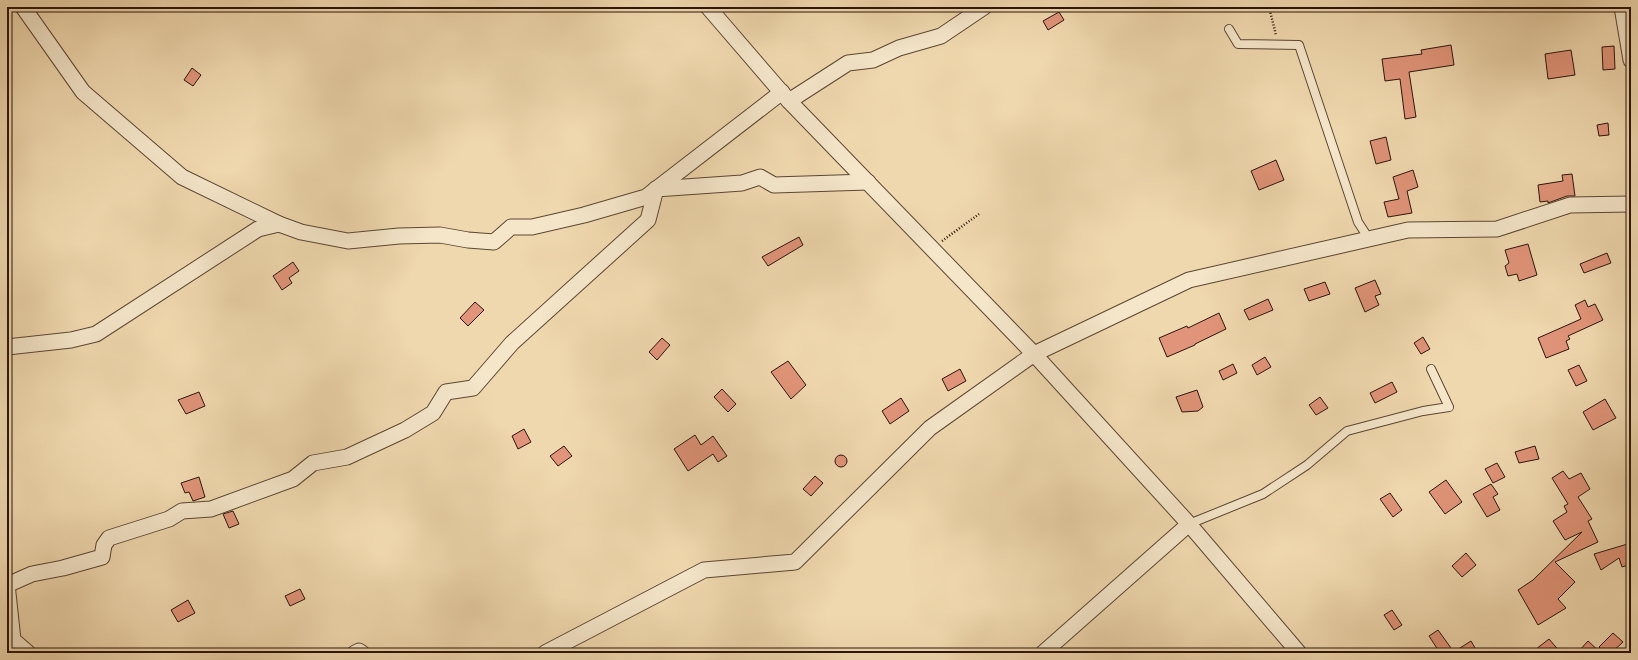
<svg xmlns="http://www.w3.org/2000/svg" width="1638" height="660" font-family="'IM FELL English',serif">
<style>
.building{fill:#e19479;stroke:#2b150c}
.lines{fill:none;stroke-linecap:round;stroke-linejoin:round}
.lane-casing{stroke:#5c4634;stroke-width:10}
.street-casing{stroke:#5c4634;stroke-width:17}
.path{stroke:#2b150c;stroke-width:2.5;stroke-dasharray:1 2;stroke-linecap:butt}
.lane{stroke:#f5e6ca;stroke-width:8}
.street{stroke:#f5e6ca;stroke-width:15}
</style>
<rect width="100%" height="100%" fill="#f0d8ae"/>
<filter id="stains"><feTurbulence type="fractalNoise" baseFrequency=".005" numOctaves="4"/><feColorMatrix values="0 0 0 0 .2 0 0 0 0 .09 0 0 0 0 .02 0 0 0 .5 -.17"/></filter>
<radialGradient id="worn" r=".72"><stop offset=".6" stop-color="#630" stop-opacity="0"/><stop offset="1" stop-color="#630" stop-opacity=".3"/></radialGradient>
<!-- building -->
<g class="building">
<polygon points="1059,12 1064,20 1048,30 1043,21"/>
<polygon points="1451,45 1454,65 1409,72 1416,117 1405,119 1400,79 1385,81 1382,59 1422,54 1421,50"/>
<polygon points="1614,46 1615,69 1603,70 1602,47"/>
<polygon points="1571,50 1575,75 1548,79 1545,54"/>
<polygon points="192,68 201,75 193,86 184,80"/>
<polygon points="1608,123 1609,135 1599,136 1597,125"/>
<polygon points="1386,137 1391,160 1376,164 1370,141"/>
<polygon points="1276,160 1284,180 1259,190 1251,171"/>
<polygon points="1413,170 1418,187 1407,191 1412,213 1388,217 1384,202 1399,199 1393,177"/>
<polygon points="1572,174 1575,196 1567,196 1548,203 1548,201 1540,202 1538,185 1563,181 1562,175"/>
<polygon points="799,237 803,245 768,266 762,257"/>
<polygon points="1528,244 1537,275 1519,281 1517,274 1508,276 1505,266 1509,263 1505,250"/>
<polygon points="1607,253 1611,263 1584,273 1580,264"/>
<polygon points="293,262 299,271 289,278 292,283 282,290 273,276"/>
<polygon points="1375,280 1381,294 1375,296 1379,305 1365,312 1355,288"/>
<polygon points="1325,282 1330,294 1309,301 1304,289"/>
<polygon points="1268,299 1273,310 1249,320 1244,310"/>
<polygon points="1585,300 1588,307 1595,304 1603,320 1568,336 1570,339 1566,341 1569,349 1546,358 1538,338 1581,319 1575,305"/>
<polygon points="475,302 484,310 468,326 460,318"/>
<polygon points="1219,313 1226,329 1195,344 1195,345 1167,357 1159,338 1187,326 1188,328"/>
<polygon points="1423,337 1430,349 1421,354 1414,343"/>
<polygon points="662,338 670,345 657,360 649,352"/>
<polygon points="1265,357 1271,367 1257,375 1252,365"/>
<polygon points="788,361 806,385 791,399 771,372"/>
<polygon points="1233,364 1237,373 1223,380 1219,371"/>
<polygon points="1579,365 1587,381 1576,386 1568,370"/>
<polygon points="960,369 966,381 948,391 942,379"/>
<polygon points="1392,382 1397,392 1375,403 1370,393"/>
<polygon points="722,389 736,404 728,412 714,397"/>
<polygon points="1197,390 1203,407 1198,411 1182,412 1176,397"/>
<polygon points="199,392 205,406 186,414 178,400"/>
<polygon points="1320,397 1328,408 1316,415 1309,405"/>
<polygon points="901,398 909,411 890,424 882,411"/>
<polygon points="1605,399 1616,418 1593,430 1583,412"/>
<polygon points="524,429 531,442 518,449 512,436"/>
<polygon points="695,435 701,445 713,436 727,456 718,462 713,454 688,471 674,449"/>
<polygon points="564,446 572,456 558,466 550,456"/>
<polygon points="1535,446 1539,459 1519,463 1515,452"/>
<circle cx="841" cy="461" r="6"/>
<polygon points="1497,463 1505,477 1493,483 1485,469"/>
<polygon points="1563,471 1569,479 1581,473 1590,489 1578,497 1592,519 1588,521 1598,542 1555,562 1575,582 1558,599 1566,608 1538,625 1518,590 1533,580 1582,532 1565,540 1553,521 1567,512 1564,506 1568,504 1552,478"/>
<polygon points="815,476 823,483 811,496 803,489"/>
<polygon points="199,477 205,497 193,501 189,492 185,493 181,483"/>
<polygon points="1446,480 1462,502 1445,514 1429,492"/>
<polygon points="1491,484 1498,494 1493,497 1500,510 1487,517 1473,494"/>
<polygon points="1390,493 1402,510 1393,517 1380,499"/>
<polygon points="233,511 239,524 229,528 223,514"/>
<polygon points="1631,543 1631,564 1622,567 1619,558 1601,570 1594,554"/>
<polygon points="1466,553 1476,565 1462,577 1452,566"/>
<polygon points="300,589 305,599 290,606 285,596"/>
<polygon points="188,600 195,613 178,622 171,610"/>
<polygon points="1392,610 1402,625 1394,630 1384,615"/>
<polygon points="1438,630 1451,648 1444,653 1440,653 1429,636"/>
<polygon points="1613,633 1623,642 1611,653 1605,653 1599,647"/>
<polygon points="1549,639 1561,653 1531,653"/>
<polygon points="1471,641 1478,653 1452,653"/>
<polygon points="1588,641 1601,653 1577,653"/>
</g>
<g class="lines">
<!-- lane casing -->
<g class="lane-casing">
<g id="lane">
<polyline points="1229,29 1238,44 1299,45 1358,222 1369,239"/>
<polyline points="1189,524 1263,494 1307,465 1347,431 1423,411 1449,407 1431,369"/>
</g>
</g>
<!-- street casing -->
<g class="street-casing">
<g id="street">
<polyline points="23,7 83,92 182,177 279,224"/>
<polyline points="708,7 789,101 1034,354 1189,524 1299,653"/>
<polyline points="1622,7 1631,60"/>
<polyline points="789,101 848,63 873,60 899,48 941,36 984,7"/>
<polyline points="7,347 71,340 96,334 258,229 279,224 301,232 348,241 399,236 440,235 468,240 494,242 511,227 532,227 584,215 646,197 782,92"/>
<polyline points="7,584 13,640 28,653"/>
<polyline points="7,585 32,574 63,568 102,557 104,545 109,538 169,519 182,511 211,509 293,479 313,463 347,457 405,430 433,413 446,392 473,388 512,343 648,220 656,189 742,183 760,177 774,185 868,182"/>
<polyline points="355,653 359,651 362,653"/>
<polyline points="545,653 704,570 795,562 930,428 1034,354 1189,280 1408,230 1497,229 1570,205 1631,204"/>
<polyline points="1043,653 1189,524"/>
</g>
</g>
<!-- path -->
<g class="path">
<polyline points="1269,7 1276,35"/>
<polyline points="942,241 979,214"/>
</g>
<!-- lane -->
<use href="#lane" class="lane"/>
<!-- street -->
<use href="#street" class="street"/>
</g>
<!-- margin -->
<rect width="1638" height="660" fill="none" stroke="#f0d8ae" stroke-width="24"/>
<rect x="8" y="8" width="1622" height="644" fill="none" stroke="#2b150c" stroke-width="2"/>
<rect x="12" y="12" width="1614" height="636" fill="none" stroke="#2b150c"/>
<rect width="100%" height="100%" filter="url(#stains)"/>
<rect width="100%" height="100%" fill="url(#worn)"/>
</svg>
